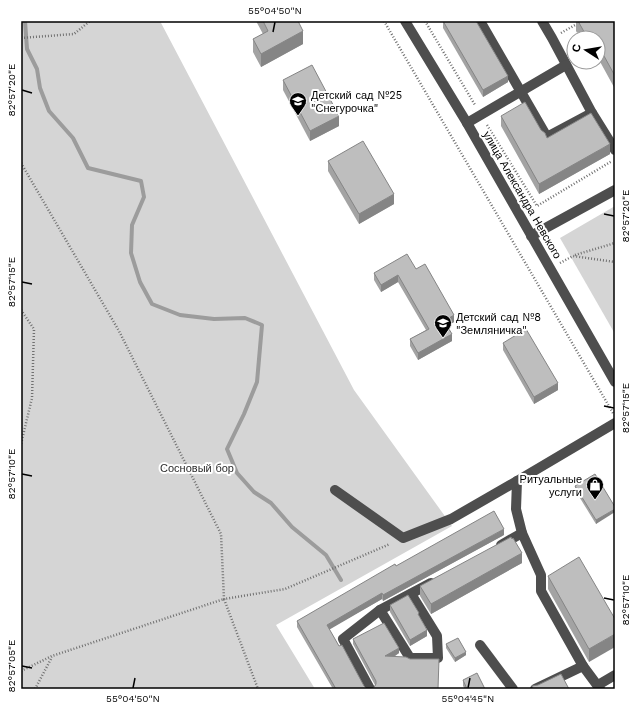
<svg xmlns="http://www.w3.org/2000/svg" width="636" height="710" font-family="'Work Sans',sans-serif">
<style>
.green{fill:#d5d5d5}
.lines{fill:none;stroke-linecap:round;stroke-linejoin:round}
.stream{stroke:#9c9c9c;stroke-width:4}
.path{stroke:#707070;stroke-width:2.5;stroke-dasharray:1 2;stroke-linecap:butt}
.minor{stroke:#4e4e4e;stroke-width:10}
.wall{fill:#a3a3a3}
.shaded-wall{fill:#858585}
.building{fill:#bebebe;stroke:#858585}
.ticks{fill:none;stroke:#000;stroke-width:1.5}
.labels{text-anchor:middle;dominant-baseline:central;stroke-width:4;stroke-linejoin:round;paint-order:stroke}
.poi-label{font-size:11px;fill:#000;stroke:#fff;text-anchor:start}
.street-label{font-size:11px;fill:#000;stroke:#fff}
.park-label{font-size:11px;fill:#2c2c2c;stroke:#fff}
.neatline{fill:none;stroke:#000;stroke-width:1.5}
.ticks-label{font-size:10px;text-anchor:middle;fill:#000}
</style>
<rect width="100%" height="100%" fill="#fff"/>
<!-- green -->
<g class="green">
<polygon points="21,21 160,21 354,390 452,526 276,625 315,689 21,689"/>
<polygon points="615,206 615,334 560,238"/>
</g>
<g class="lines">
<!-- stream -->
<polyline class="stream" points="25,21 27,49 37,69 40,88 49,111 73,138 88,168 141,181 144,197 132,225 131,253 140,282 152,304 180,315 214,319 245,318 262,325 257,382 244,414 227,449 237,473 254,492 271,503 292,527 326,555 341,580"/>
<!-- path -->
<g class="path">
<polyline points="384,21 613,413"/>
<polyline points="425,21 475,105"/>
<polyline points="561,33 582,21"/>
<polyline points="21,38 74,34 90,21"/>
<polyline points="487,125 537,206 612,161"/>
<polyline points="21,163 119,331 221,534 224,599 285,589 390,544"/>
<polyline points="575,255 615,243"/>
<polyline points="560,263 573,256 615,262"/>
<polyline points="21,310 34,329 32,398 21,444"/>
<polyline points="21,671 52,656 224,599 258,689"/>
<polyline points="35,689 52,657"/>
</g>
<!-- minor -->
<g class="minor">
<polyline points="405,21 467,123 615,382"/>
<polyline points="480,21 547,137 592,113"/>
<polyline points="542,21 552,38 592,113 615,150"/>
<polyline points="467,123 566,65"/>
<polyline points="531,236 615,190"/>
<polyline points="517,481 516,509 522,533 541,575 541,591 583,666 600,689"/>
<polyline points="335,490 403,538 451,519 517,481 615,423"/>
<polyline points="501,545 522,533"/>
<polyline points="380,610 410,658 438,658 437,636 411,594"/>
<polyline points="480,645 513,689"/>
<polyline points="598,685 615,675"/>
<polyline points="370,689 343,639 380,610 431,583"/>
<polyline points="535,689 583,666"/>
</g>
</g>
<!-- wall -->
<g class="wall">
<polygon points="256,21 298,21 303,44 261,67 253,52 253,39 263,34"/>
<polygon points="443,21 508,82 483,97 443,28"/>
<polygon points="576,21 615,21 615,89 598,58 598,38 580,38 576,31"/>
<polygon points="283,80 339,126 310,141 283,90"/>
<polygon points="501,116 541,130 547,138 610,154 539,194 501,126"/>
<polygon points="328,161 394,204 359,224 328,171"/>
<polygon points="416,269 454,322 447,326 452,341 418,360 410,346 410,339 426,330 398,282 381,292 374,280 374,273"/>
<polygon points="503,343 558,390 534,404 503,350"/>
<polygon points="575,486 615,507 596,524 575,490"/>
<polygon points="504,535 383,601 382,599 329,629 339,646 364,686 367,689 333,689 297,627 297,621 396,566"/>
<polygon points="512,539 522,563 431,614 420,596 420,586"/>
<polygon points="548,576 615,619 589,662 548,589"/>
<polygon points="390,605 419,617 427,636 410,646 390,612"/>
<polygon points="353,639 399,653 394,657 410,659 373,689 375,685 353,644"/>
<polygon points="446,644 466,655 455,662 446,648"/>
<polygon points="463,680 485,689 465,689 463,686"/>
</g>
<!-- shaded-wall -->
<g class="shaded-wall">
<polygon points="303,31 303,44 261,67 261,54"/>
<polygon points="592,34 592,38 587,38 587,37"/>
<polygon points="508,76 508,82 483,97 483,90"/>
<polygon points="339,116 339,126 310,141 310,131"/>
<polygon points="610,144 610,154 539,194 539,184"/>
<polygon points="394,194 394,204 359,224 359,214"/>
<polygon points="398,275 398,282 381,292 381,285"/>
<polygon points="454,315 454,322 444,328 444,321"/>
<polygon points="452,334 452,341 418,360 418,353"/>
<polygon points="558,383 558,390 534,404 534,397"/>
<polygon points="615,509 615,512 596,524 596,520"/>
<polygon points="504,529 504,535 383,601 383,595"/>
<polygon points="522,553 522,563 431,614 431,604"/>
<polygon points="382,593 382,599 327,631 327,625"/>
<polygon points="427,630 427,636 410,646 410,640"/>
<polygon points="615,634 615,647 589,662 589,649"/>
<polygon points="399,648 399,653 385,662 385,656"/>
<polygon points="466,652 466,655 455,662 455,658"/>
</g>
<!-- building -->
<g class="building">
<polygon points="263,21 298,21 303,31 261,54 253,39 268,31"/>
<polygon points="443,21 476,21 508,76 483,90"/>
<polygon points="578,21 615,21 615,76 598,45 598,38 594,38 592,34 587,37"/>
<polygon points="312,65 339,116 310,131 283,80"/>
<polygon points="525,102 541,130 545,133 547,138 591,113 610,144 539,184 501,116"/>
<polygon points="363,141 394,194 359,214 328,161"/>
<polygon points="407,254 416,269 425,264 454,315 444,321 452,334 418,353 410,339 429,329 398,275 381,285 374,273"/>
<polygon points="526,329 558,383 534,397 503,343"/>
<polygon points="595,474 615,507 615,509 596,520 575,486"/>
<polygon points="494,511 504,529 383,595 382,593 327,625 339,646 342,645 364,686 367,689 336,689 297,621 395,564 396,566"/>
<polygon points="511,537 512,539 513,538 522,553 431,604 420,586"/>
<polygon points="579,557 615,619 615,634 589,649 548,576"/>
<polygon points="408,595 419,613 418,614 427,630 410,640 390,605"/>
<polygon points="384,623 399,648 385,656 406,657 410,659 439,659 438,689 373,689 376,684 376,681 353,639"/>
<polygon points="458,638 466,652 455,658 446,644"/>
<polygon points="477,673 485,689 467,689 463,680"/>
<polygon points="561,674 569,689 533,689 532,686 538,685"/>
</g>
<!-- ticks -->
<path class="ticks" d="M273,32L275,22M22,90L32,93M604,214L614,216M22,282L32,284M604,406L614,408M22,474L32,476M604,598L614,600M22,666L32,668M133,688L135,678M468,688L470,678"/>
<!-- icons -->
<defs>
<g id="school-pin" transform="scale(0.9)"><path d="M0 17L-7.5 6A9.5 9.5 0 1 1 7.5 6Z" fill="#000" stroke="#fff"/><path d="M0-5L7-2L0 1L-7-2ZM-4 1L0 2.5L4 1V4Q0 6-4 4Z" fill="#fff"/></g>
<g id="shop-pin" transform="scale(0.9)"><path d="M0 17L-7.5 6A9.5 9.5 0 1 1 7.5 6Z" fill="#000" stroke="#fff"/><path d="M-5-2.5h2.3a2.7 3.5 0 0 1 5.4 0H5L5.5 6h-11ZM-1.5-2.5h3a1.5 2.3 0 0 0-3 0Z" fill="#fff"/></g>
</defs>
<g fill-rule="evenodd">
<use href="#school-pin" x="298" y="101"/>
<use href="#school-pin" x="443" y="323"/>
<use href="#shop-pin" x="595" y="485"/>
</g>
<g class="labels">
<!-- poi labels -->
<g class="poi-label">
<text x="311" y="95">Детский сад №25<tspan x="311" dy="13">"Снегурочка"</tspan></text>
<text x="456" y="317">Детский сад №8<tspan x="456" dy="13">"Земляничка"</tspan></text>
<text x="582" y="479" text-anchor="end">Ритуальные<tspan x="582" dy="13">услуги</tspan></text>
</g>
<!-- street labels -->
<g class="street-label">
<text transform="translate(522 195) rotate(60)">улица Александра Невского</text>
</g>
<!-- park labels -->
<g class="park-label">
<text x="197" y="468">Сосновый бор</text>
</g>
</g>
<!-- border -->
<rect width="636" height="710" fill="none" stroke="#ffffff" stroke-width="44"/>
<!-- north arrow -->
<g transform="translate(586 50) rotate(282)"><circle r="19" fill="#ffffff" stroke="#999999"/>
<path d="M0-3L7 15L0 10L-7 15Z" fill="#000000"/>
<text y="-6" font-size="11" font-weight="bold" text-anchor="middle" fill="#000000">С</text>
</g>
<rect x="22" y="22" width="592" height="666" class="neatline"/>
<g class="ticks-label">
<text x="275" y="14">55°04'50"N</text>
<text transform="translate(11 90) rotate(-90)" y="4">82°57'20"E</text>
<text transform="translate(625 216) rotate(-90)" y="4">82°57'20"E</text>
<text transform="translate(11 282) rotate(-90)" y="4">82°57'15"E</text>
<text transform="translate(625 408) rotate(-90)" y="4">82°57'15"E</text>
<text transform="translate(11 474) rotate(-90)" y="4">82°57'10"E</text>
<text transform="translate(625 600) rotate(-90)" y="4">82°57'10"E</text>
<text transform="translate(11 666) rotate(-90)" y="4">82°57'05"E</text>
<text x="133" y="702">55°04'50"N</text>
<text x="468" y="702">55°04'45"N</text>
</g>
</svg>
